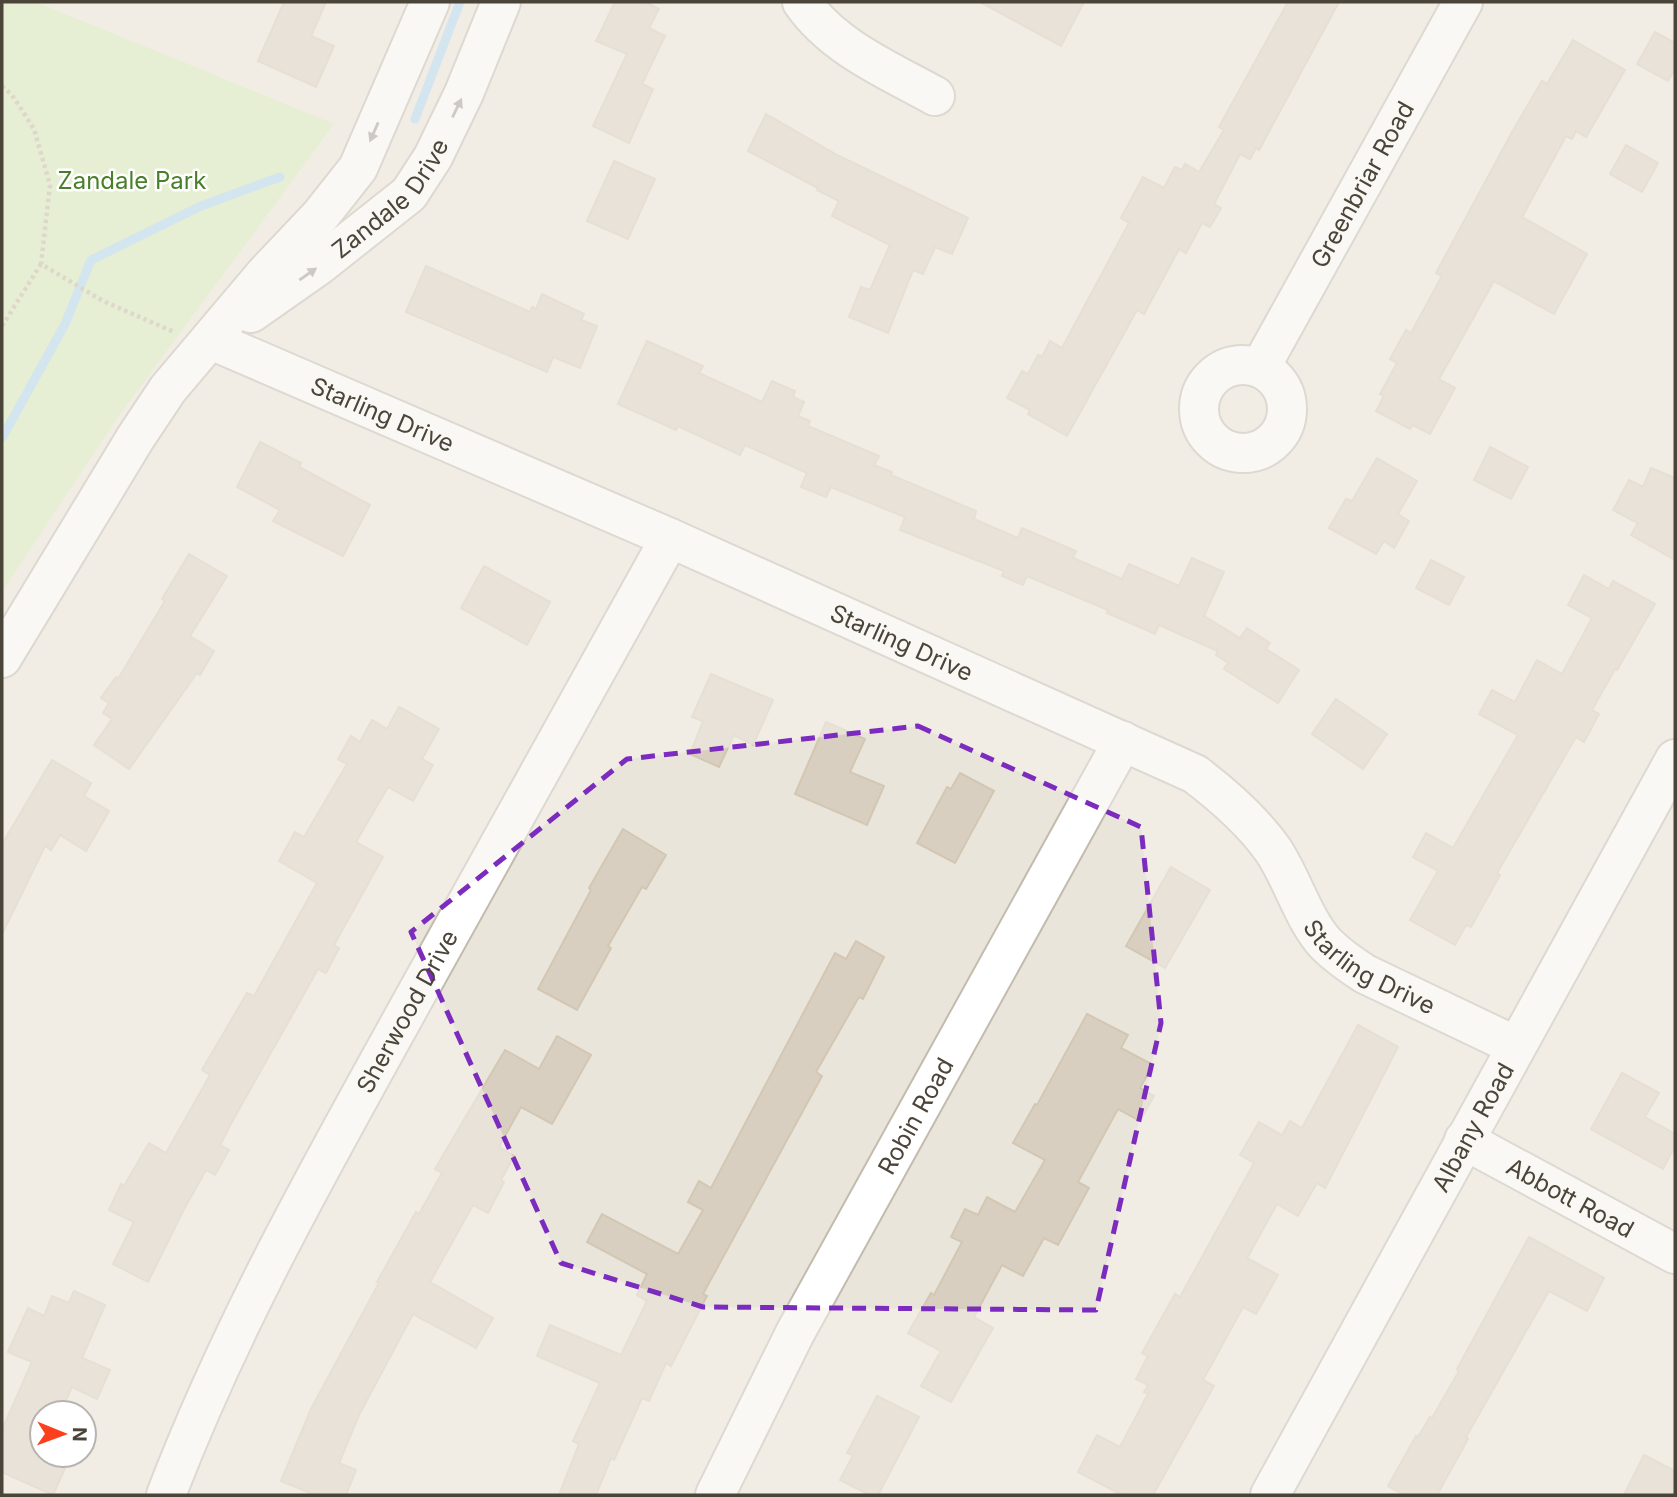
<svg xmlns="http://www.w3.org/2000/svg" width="1677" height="1497" font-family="Inter,sans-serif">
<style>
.residential{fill:#eae5da;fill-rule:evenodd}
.green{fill:#d2eab5}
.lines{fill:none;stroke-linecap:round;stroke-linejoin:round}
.stream{stroke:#a9d4f2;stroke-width:9}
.building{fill:#d8cfc1;stroke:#d3c7b4;stroke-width:2}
.minor-casing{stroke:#c2bbae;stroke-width:42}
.path{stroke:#c4b79f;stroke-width:4.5;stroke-dasharray:3.5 3.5;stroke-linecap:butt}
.minor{stroke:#fff;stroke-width:38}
.oneway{fill:#9c9892}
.marked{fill:none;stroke:#7b2cbf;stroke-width:5;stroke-dasharray:14 9;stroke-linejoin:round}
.labels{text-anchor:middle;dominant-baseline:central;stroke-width:5;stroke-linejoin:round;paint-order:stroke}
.park-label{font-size:24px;fill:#4a7f2a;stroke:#fff}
.street-label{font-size:24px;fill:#4b4439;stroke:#fff}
</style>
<rect width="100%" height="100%" fill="#f6f3ec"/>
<!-- residential -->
<path class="residential" d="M2,2H1675V1495H2ZM42,1413H84V1455H42Z"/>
<!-- green -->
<polygon class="green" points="2,2 36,2 334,124 115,421 2,592"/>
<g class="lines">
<!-- stream -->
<g class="stream">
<polyline points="415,119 460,2"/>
<polyline points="2,438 65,324 91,260 201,206 280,177"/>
</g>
</g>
<!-- building -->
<g class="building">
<polygon points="284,2 326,2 311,36 334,46 316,87 258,61"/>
<polygon points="615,2 645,2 659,9 649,28 665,36 642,84 653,89 629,143 593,126 627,54 596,41"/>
<polygon points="980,2 1084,2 1061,46"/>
<polygon points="1288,2 1339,2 1259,150 1256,148 1250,159 1240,154 1214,204 1221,208 1210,227 1202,223 1186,253 1179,249 1144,314 1137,310 1067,436 1028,414 1030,410 1007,398 1022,371 1028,374 1038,355 1042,357 1050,341 1062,348 1129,223 1121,218 1143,177 1164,188 1175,167 1182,170 1185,164 1199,172 1224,130 1219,127"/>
<polygon points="1655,32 1675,43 1675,69 1668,81 1637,64"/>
<polygon points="1573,40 1625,70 1586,137 1576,131 1572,139 1566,136 1522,217 1587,254 1554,314 1494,281 1439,379 1455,388 1430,434 1413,425 1410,429 1376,411 1384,396 1380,394 1397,363 1390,359 1406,330 1411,333 1442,276 1436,273 1511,134 1542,81 1547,84"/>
<polygon points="766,114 839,156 968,218 952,254 935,247 923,274 913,270 888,333 849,317 861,287 870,290 890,245 832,216 839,201 817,190 818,188 748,151"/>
<polygon points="1626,145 1658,163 1642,192 1610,174"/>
<polygon points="614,161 655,179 628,239 587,221"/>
<polygon points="426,266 530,312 532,307 536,309 542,294 584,314 581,320 597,326 580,368 553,357 547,372 406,312"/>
<polygon points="647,341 703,366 699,373 762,402 772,381 795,391 793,397 804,402 798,416 810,421 808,426 879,456 874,465 892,472 891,475 976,511 974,519 1018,538 1022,528 1076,551 1073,558 1122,579 1129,564 1179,586 1192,558 1224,572 1204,616 1240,638 1247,628 1270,643 1266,649 1299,670 1278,703 1224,669 1228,663 1216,655 1218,651 1159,625 1155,634 1107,613 1108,610 1027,576 1023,585 1002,576 1004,571 900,530 905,517 831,487 826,497 801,487 807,473 745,445 740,455 678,426 676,430 618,404"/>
<polygon points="260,442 301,463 299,467 370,505 343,556 273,521 280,510 237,487"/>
<polygon points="1490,447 1528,467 1511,499 1474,480"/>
<polygon points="1377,458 1417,481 1398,514 1409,521 1394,548 1384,541 1376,554 1329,528 1346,499 1352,501"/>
<polygon points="1651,468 1675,478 1675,560 1631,535 1638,523 1613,510 1629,480 1643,487"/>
<polygon points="189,554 227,576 190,636 214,651 200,675 197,673 129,769 94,745 112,719 103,713 109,703 101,698 116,677 118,679 165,601 162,599"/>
<polygon points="1431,560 1464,577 1449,605 1416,588"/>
<polygon points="484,566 550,602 527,645 461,608"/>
<polygon points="1584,575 1609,589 1613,581 1655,604 1617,670 1615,669 1592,710 1599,714 1584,742 1576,737 1497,873 1500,875 1471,927 1466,925 1455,945 1410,920 1438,871 1413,857 1426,833 1453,848 1518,735 1479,714 1492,690 1515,702 1537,660 1562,674 1592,618 1568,605"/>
<polygon points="711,674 773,700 753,745 734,735 719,767 690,754 703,721 692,717"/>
<polygon points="1336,699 1387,734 1363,769 1312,734"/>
<polygon points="399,707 439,729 422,759 433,765 413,801 388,787 356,842 383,857 334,945 339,948 326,973 318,969 233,1120 220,1145 229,1150 215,1175 206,1170 183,1211 148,1282 113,1264 134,1222 109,1210 121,1184 124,1186 149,1143 166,1153 210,1075 202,1070 247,993 254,996 317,883 279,861 295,832 304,837 347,764 338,759 351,736 360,742 372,720 387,729"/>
<polygon points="826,722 865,739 850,772 884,786 867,825 795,794"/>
<polygon points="52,760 91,783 84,796 109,811 86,851 60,835 51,850 45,846 2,934 2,844"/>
<polygon points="960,773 994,791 955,863 917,843 947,787 951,789"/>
<polygon points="623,829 666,855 646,889 642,887 608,946 611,948 577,1010 538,989 591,890 589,888"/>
<polygon points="1171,867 1210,890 1165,968 1126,946"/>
<polygon points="856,941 884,957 863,999 859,997 816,1072 822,1076 703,1294 707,1296 671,1366 666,1363 649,1401 642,1398 614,1460 611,1458 596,1495 559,1495 579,1444 573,1441 600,1383 537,1356 550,1325 621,1355 647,1301 637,1295 647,1274 587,1242 602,1214 678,1254 703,1210 688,1202 699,1181 711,1188 835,953 846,959"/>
<polygon points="1087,1014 1128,1035 1121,1048 1153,1065 1140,1088 1154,1096 1140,1121 1118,1109 1078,1182 1089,1188 1058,1245 1044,1238 1023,1276 1002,1265 974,1317 993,1328 951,1402 921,1386 941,1351 908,1333 931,1293 934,1295 962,1242 951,1237 965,1209 978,1215 987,1197 1015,1212 1045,1160 1013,1143 1035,1104 1037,1105"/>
<polygon points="1358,1025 1398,1047 1325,1188 1317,1183 1298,1216 1277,1204 1247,1258 1278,1275 1256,1314 1243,1307 1203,1380 1214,1386 1153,1495 1122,1495 1078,1472 1097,1435 1120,1447 1148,1394 1144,1392 1148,1385 1136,1379 1148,1356 1142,1353 1175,1294 1180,1297 1254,1163 1240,1155 1259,1122 1282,1135 1290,1121 1302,1128"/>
<polygon points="557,1036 591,1055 552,1124 521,1107 499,1147 514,1156 501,1180 504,1182 488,1213 473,1205 430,1282 493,1318 476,1348 413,1314 359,1415 339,1463 356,1470 346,1495 315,1495 281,1481 311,1409 379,1283 377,1282 416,1212 419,1214 442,1173 435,1169 505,1050 539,1069"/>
<polygon points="1622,1073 1659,1093 1645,1117 1675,1134 1675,1146 1663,1169 1591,1129"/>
<polygon points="1529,1237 1604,1278 1587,1311 1549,1291 1466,1437 1468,1439 1437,1495 1404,1495 1388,1486 1416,1436 1418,1437 1430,1417 1432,1418 1459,1371 1457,1369"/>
<polygon points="74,1291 105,1305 82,1358 110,1370 97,1399 72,1387 60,1413 42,1413 41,1455 71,1455 53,1495 2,1472 2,1430 32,1362 8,1352 28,1308 44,1316 52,1296 69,1303"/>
<polygon points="877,1396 919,1417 878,1495 870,1495 840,1480 853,1455 847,1453"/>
<polygon points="1644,1455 1675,1471 1675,1495 1624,1495"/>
</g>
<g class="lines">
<!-- minor casing -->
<g class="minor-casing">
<g id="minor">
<path d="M802,2C833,47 888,70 935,96"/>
<path id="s1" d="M251,313L318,266L409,194L433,157L464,93L501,2"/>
<path id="s2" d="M211,340L670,538L1195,774C1224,796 1252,820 1273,850C1292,878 1304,921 1326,944C1338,956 1351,965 1365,974L1516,1046"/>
<circle cx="1243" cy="409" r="44"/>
<path id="s3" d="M1260,368L1463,2"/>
<polyline points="2,658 136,437 168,389 266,273 320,216 358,168 430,2"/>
<path id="s4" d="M1464,1140L1675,1254"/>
<path id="s5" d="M166,1495C232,1323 319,1170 408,1009C495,852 582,695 670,538"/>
<path id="s6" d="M715,1495L795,1333L1123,741"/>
<path id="s7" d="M1270,1495L1675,759"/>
</g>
</g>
<!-- path -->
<g class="path">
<polyline points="2,86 12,95 34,129 50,185 41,264 103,301 174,332"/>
<polyline points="2,326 41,264"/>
</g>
<!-- minor -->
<use href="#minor" class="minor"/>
</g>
<!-- one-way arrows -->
<defs><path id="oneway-solid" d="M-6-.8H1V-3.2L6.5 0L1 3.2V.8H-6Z" transform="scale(1.75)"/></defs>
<g class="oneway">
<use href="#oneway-solid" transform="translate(457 108) rotate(-64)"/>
<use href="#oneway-solid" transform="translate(374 132) rotate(114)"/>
<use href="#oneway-solid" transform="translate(308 274) rotate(-35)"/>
</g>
<!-- marked area -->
<path d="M0 0H1677V1497H0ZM918,726L1141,827L1161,1023L1096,1310L703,1307L561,1263L411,932L627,759Z" fill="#f6f3ec" fill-opacity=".55" fill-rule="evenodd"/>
<path class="marked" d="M918,726L1141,827L1161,1023L1096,1310L703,1307L561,1263L411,932L627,759Z"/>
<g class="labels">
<!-- park labels -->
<g class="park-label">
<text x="132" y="180">Zandale Park</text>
</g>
<!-- street labels -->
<g class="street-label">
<text stroke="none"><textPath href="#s3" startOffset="210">Greenbriar Road</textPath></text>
<text stroke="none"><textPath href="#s1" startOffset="182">Zandale Drive</textPath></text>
<text stroke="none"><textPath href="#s2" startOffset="187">Starling Drive</textPath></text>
<text stroke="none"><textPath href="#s2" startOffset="754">Starling Drive</textPath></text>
<text stroke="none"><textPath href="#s2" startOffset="1342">Starling Drive</textPath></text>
<text stroke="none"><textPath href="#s5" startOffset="541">Sherwood Drive</textPath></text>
<text stroke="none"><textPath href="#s6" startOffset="429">Robin Road</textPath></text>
<text stroke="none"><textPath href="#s7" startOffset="420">Albany Road</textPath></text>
<text stroke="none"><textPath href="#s4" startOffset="121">Abbott Road</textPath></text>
</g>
</g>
<!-- border -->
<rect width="1677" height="1497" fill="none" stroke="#4b4439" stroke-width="7"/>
<!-- north arrow -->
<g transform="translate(63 1434) rotate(91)"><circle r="33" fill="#ffffff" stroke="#b7b4b0" stroke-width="2"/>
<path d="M0-5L12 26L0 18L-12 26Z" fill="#fc3f1d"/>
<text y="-10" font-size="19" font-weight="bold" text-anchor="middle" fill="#4b4439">N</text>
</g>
</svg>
